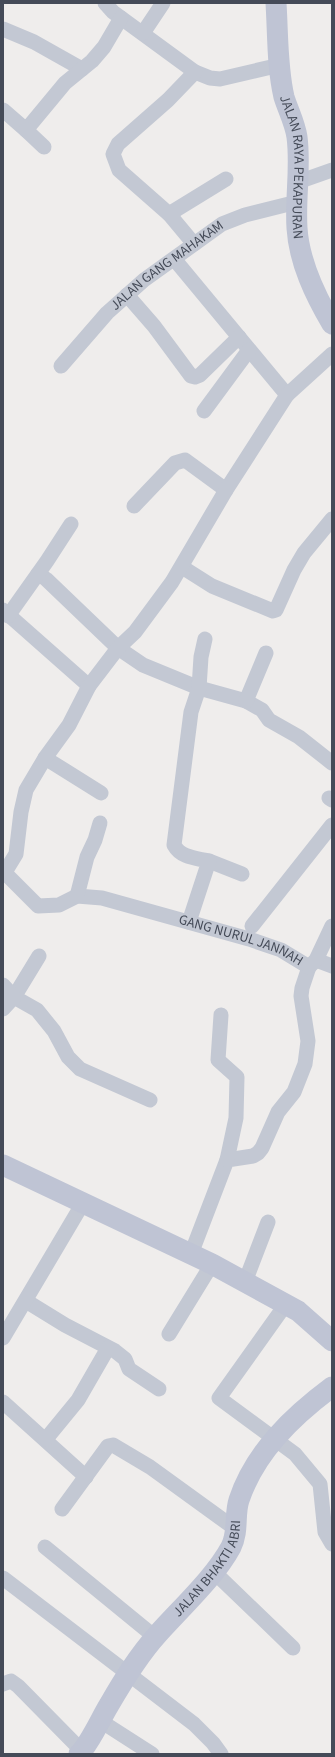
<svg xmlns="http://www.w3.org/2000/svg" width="335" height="1757" font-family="'Source Sans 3',sans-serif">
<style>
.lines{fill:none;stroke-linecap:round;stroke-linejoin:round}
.street{stroke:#c3c8d3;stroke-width:15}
.secondary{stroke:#bfc4d4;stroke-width:21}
.labels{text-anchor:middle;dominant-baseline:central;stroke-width:3;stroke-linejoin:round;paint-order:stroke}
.street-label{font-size:14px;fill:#454b58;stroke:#fff}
</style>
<rect width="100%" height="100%" fill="#efedec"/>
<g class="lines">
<!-- street -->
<g class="street">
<polyline points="105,3 113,12 195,72 210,78 220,79 280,65"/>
<polyline points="3,29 34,42 82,69"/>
<polyline points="143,33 163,3"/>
<polyline points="3,110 26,130 65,83 92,61 104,47 121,18"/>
<polyline points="26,130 44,147"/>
<polyline points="298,182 332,170"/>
<polyline points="169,214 226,179"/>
<polyline points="194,244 169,214 119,170 113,154 118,144 168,100 195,72"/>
<polyline points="175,260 287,395"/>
<polyline points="127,295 154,326 191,376 195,377 200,375 239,337"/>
<path id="s1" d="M61,366L107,313L144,280L222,224L245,215L297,202"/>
<polyline points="204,411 249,350"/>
<polyline points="134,506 175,463 185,460 226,490"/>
<polyline points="182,567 212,586 273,611 276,610 294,570 304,553 332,519"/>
<polyline points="38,574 46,579 118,648 143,665 199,688 246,701 262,710 269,720 299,737 332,763"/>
<polyline points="3,610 89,686"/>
<polyline points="8,616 47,561 71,524"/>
<polyline points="246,701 266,653"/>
<polyline points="45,758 101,793"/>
<polyline points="329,798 332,800"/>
<polyline points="209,861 242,874"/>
<path id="s2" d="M3,871L38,906L59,905L77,896L102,898L249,939L281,950L309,967L302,988L301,996L308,1041L305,1064L294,1092L278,1112L262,1148L258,1153L253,1156L227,1160L191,1254"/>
<polyline points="5,872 16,854 21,812 26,790 45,758 69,725 89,686 118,648 135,632 172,582 226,490 287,395 332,354"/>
<polyline points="77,896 87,857 95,840 100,823"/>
<path d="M189,922L209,861C196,858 181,858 174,845L191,712L199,688L201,657L205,639"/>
<polyline points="252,926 332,825"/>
<polyline points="39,956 14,997 37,1010 54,1031 68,1057 80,1069 150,1100"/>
<polyline points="316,960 332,966"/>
<polyline points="309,967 316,960 332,926"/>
<polyline points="3,985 14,997 3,1009"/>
<polyline points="221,1015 218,1060 237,1077 236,1118 227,1160"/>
<polyline points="245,1282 268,1222"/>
<polyline points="26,1301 65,1325 115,1351 125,1359 129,1369 159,1389"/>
<polyline points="286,1304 219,1398 295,1454 320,1484 325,1532 332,1544"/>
<polyline points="169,1334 212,1264"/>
<polyline points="3,1338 83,1203"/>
<polyline points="3,1402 86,1477"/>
<polyline points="46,1439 78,1400 108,1348"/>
<polyline points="62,1509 108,1446 113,1445 150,1467 237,1530"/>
<polyline points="45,1547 155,1637"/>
<polyline points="213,1571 293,1648"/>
<polyline points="3,1578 194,1724 213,1743 221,1754"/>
<polyline points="3,1684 11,1681 18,1686 82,1751"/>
<polyline points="99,1720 152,1754"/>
</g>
<!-- secondary -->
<g class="secondary">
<path id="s3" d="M276,3C278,34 277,67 284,97C288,110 295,123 297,137C301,168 295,198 297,228C299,262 315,295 332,324"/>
<polyline points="3,1165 212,1264 298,1311 332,1341"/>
<path id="s4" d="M79,1754C89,1745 101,1718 109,1705C123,1681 138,1656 157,1635C180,1609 215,1577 231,1547C239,1531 234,1515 239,1500C255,1452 293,1416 332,1387"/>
</g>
</g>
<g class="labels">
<!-- street labels -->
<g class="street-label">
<text stroke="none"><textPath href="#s3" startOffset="166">JALAN RAYA PEKAPURAN</textPath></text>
<text stroke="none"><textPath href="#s1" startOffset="147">JALAN GANG MAHAKAM</textPath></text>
<text stroke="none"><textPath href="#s2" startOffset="261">GANG NURUL JANNAH</textPath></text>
<text stroke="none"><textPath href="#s4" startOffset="228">JALAN BHAKTI ABRI</textPath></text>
</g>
</g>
<!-- border -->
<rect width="335" height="1757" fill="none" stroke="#454b58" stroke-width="8"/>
</svg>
